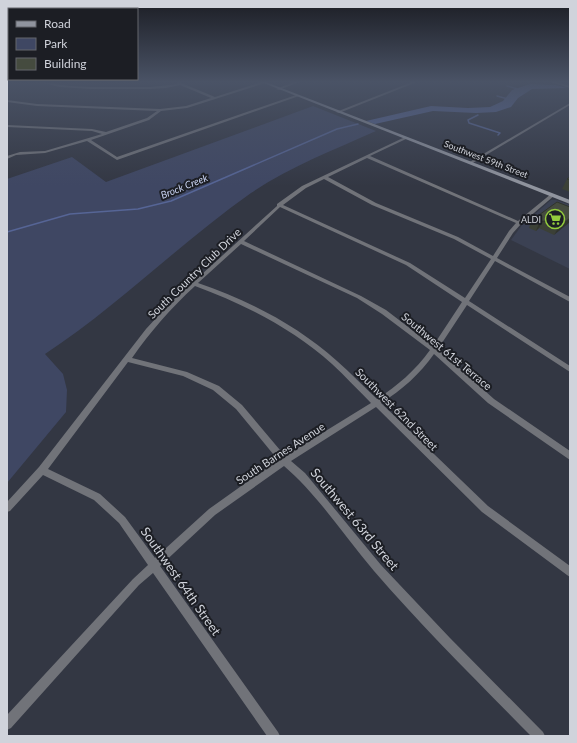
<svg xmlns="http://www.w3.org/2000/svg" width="577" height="743" font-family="Lato,sans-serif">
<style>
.built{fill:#3b4153}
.green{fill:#3f4763}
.water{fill:#566596}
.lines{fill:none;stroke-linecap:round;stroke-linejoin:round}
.stream{stroke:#566596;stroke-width:1.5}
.minor{fill:#717379;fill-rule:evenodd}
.tertiary{fill:#717379;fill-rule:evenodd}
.secondary{fill:#90949e;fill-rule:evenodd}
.wall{fill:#3b4036}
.shaded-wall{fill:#30342c}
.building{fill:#454b3f;stroke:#30342c}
.labels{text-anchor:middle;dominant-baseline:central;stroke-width:4;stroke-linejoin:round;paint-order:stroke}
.far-street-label{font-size:9px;fill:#d0d3db;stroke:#1c1e24}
.far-poi-label{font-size:9px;fill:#d0d3db;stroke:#1c1e24;text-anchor:end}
.far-water-label{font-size:10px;font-style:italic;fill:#cad4f3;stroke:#1c1e24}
.street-label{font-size:11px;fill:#d0d3db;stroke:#1c1e24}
.near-street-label{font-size:13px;fill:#d0d3db;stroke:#1c1e24}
</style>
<rect width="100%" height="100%" fill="#333743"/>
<!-- built -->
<polygon class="built" points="551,200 556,200 570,205 570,269 511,240 522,225"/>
<!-- green -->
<path class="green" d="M313,106L376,131C334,150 289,167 251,193C180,243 118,306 45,354L63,374L67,390L66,412L7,483V179L72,157L106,182Z"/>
<!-- water -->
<polygon class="water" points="530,84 556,85 567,88 532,89 518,98 511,107 496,112 476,113 433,111 375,124 366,121 431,106 468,108 490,107 503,101 512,90"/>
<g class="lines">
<!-- stream -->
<g class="stream">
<polyline points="507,86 518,89"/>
<polyline points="497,96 508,99"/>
<polyline points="478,115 468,120 469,123 500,133 498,135"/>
<polyline points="7,232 70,214 138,209 171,201 337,129 358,124"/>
</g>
<!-- minor -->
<g class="minor">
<polygon points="39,82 70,86 90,87 150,87 178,84 177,82 179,82 215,97 261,82 265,83 187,108 161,111 149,120 91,140 117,157 296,95 299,96 117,160 87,141 45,153 16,155 7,159 7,156 20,152 45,151 102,134 92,131 7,127 7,125 92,129 106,132 147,118 157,111 37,106 7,102 7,100 37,104 160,109 186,106 211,98 180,85 166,88 150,89 90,89 60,87"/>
<polygon points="294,82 299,82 279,90 276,89"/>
<polygon points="550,82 556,82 570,86 570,88"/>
<polygon points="570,103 570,105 471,164 468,163"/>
<path d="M405,137H406V139L370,156L518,221L551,194L555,195L521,224L513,233L497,258L570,297V302L495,261L469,301L570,366V372L467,305L438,349L494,399L570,451V460L488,403L434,354C420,374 402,390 381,403L488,506L570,566V577L567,575L482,512L376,407L291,461L305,473L381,565L450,638L543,732L545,736H531C478,682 424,629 374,571C345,537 318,495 284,466L215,515L160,566L278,732L280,736H267L153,573L139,585L11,728L7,730V715L133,579L148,565L119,523L94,500L43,475L10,511L7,512V502L39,467L146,329L169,304L277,206V204L302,186ZM367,158L516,223L509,231L493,256L458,237L376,203L328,177ZM324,179L372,205L454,239L491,259L465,298L410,263L283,205L306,188ZM280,207L406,265L462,302L433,346L386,310L361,296L244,241ZM241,244L357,298L382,314L430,350C416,370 397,386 377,399C363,386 351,373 337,361C297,325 248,300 198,283ZM195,286C244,304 293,329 332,364C345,376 358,390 371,403L285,456L242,405L219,386L187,372L132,358C151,331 170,309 195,286ZM128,362L183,376L213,390L236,409L278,460L209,509L155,558L125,517L100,494L48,469Z"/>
</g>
<!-- tertiary -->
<polygon class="tertiary" points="412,82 417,82 339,113 336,112"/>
<!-- secondary -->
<polygon class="secondary" points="266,82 570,200 570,204 261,82"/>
</g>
<!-- wall -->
<g class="wall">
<polygon points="570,177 570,192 562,189 567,179"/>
<polygon points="570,207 554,235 539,228 536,231 529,228 532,220"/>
</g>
<!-- shaded-wall -->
<g class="shaded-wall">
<polygon points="570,218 570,222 554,235 558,228"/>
<polygon points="543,221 539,228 536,231 539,223"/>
</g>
<!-- building -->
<g class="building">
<polygon points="570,177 570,180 567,179"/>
<polygon points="557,202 570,207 570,218 558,228 543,221 539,223 532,220"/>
</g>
<!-- sky -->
<linearGradient id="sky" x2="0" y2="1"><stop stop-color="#1c1e25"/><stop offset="0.44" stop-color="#4a5366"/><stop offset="1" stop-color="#4a5366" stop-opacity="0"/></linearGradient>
<rect width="577" height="186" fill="url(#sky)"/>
<!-- icons -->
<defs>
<g id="supermarket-ring" transform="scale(1)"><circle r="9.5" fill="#1c1e24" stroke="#93cc3d" stroke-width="1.5"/><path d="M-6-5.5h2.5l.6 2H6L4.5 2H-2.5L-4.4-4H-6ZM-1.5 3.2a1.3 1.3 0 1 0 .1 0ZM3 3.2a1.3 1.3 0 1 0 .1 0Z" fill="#93cc3d"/></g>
</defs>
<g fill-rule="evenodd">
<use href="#supermarket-ring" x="555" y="219"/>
</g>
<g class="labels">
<!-- far-street labels -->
<g class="far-street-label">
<text transform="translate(486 159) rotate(21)">Southwest 59th Street</text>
</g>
<!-- far-poi labels -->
<g class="far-poi-label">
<text x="541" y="219">ALDI</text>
</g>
<!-- far-water labels -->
<g class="far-water-label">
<text transform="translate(184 186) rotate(-22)">Brock Creek</text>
</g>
<!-- street labels -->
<g class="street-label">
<text transform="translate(194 273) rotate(-44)">South Country Club Drive</text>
<text transform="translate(447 351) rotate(40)">Southwest 61st Terrace</text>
<text transform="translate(397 409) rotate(45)">Southwest 62nd Street</text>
<text transform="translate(280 453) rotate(-33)">South Barnes Avenue</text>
</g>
<!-- near-street labels -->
<g class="near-street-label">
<text transform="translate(355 519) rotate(50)">Southwest 63rd Street</text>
<text transform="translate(181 581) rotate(55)">Southwest 64th Street</text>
</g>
</g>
<!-- border -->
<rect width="577" height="743" fill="none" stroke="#d0d3db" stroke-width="16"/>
<!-- legend -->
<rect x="8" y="8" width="130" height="72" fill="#1c1e24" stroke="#64666d"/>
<rect x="16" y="21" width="20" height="6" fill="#90949e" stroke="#64666d"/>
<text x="44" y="28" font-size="12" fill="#d0d3db">Road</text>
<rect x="16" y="38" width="20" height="12" fill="#3f4763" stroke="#64666d"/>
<text x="44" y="48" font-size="12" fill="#d0d3db">Park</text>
<rect x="16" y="58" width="20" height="12" fill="#454b3f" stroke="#64666d"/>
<text x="44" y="68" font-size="12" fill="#d0d3db">Building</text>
</svg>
